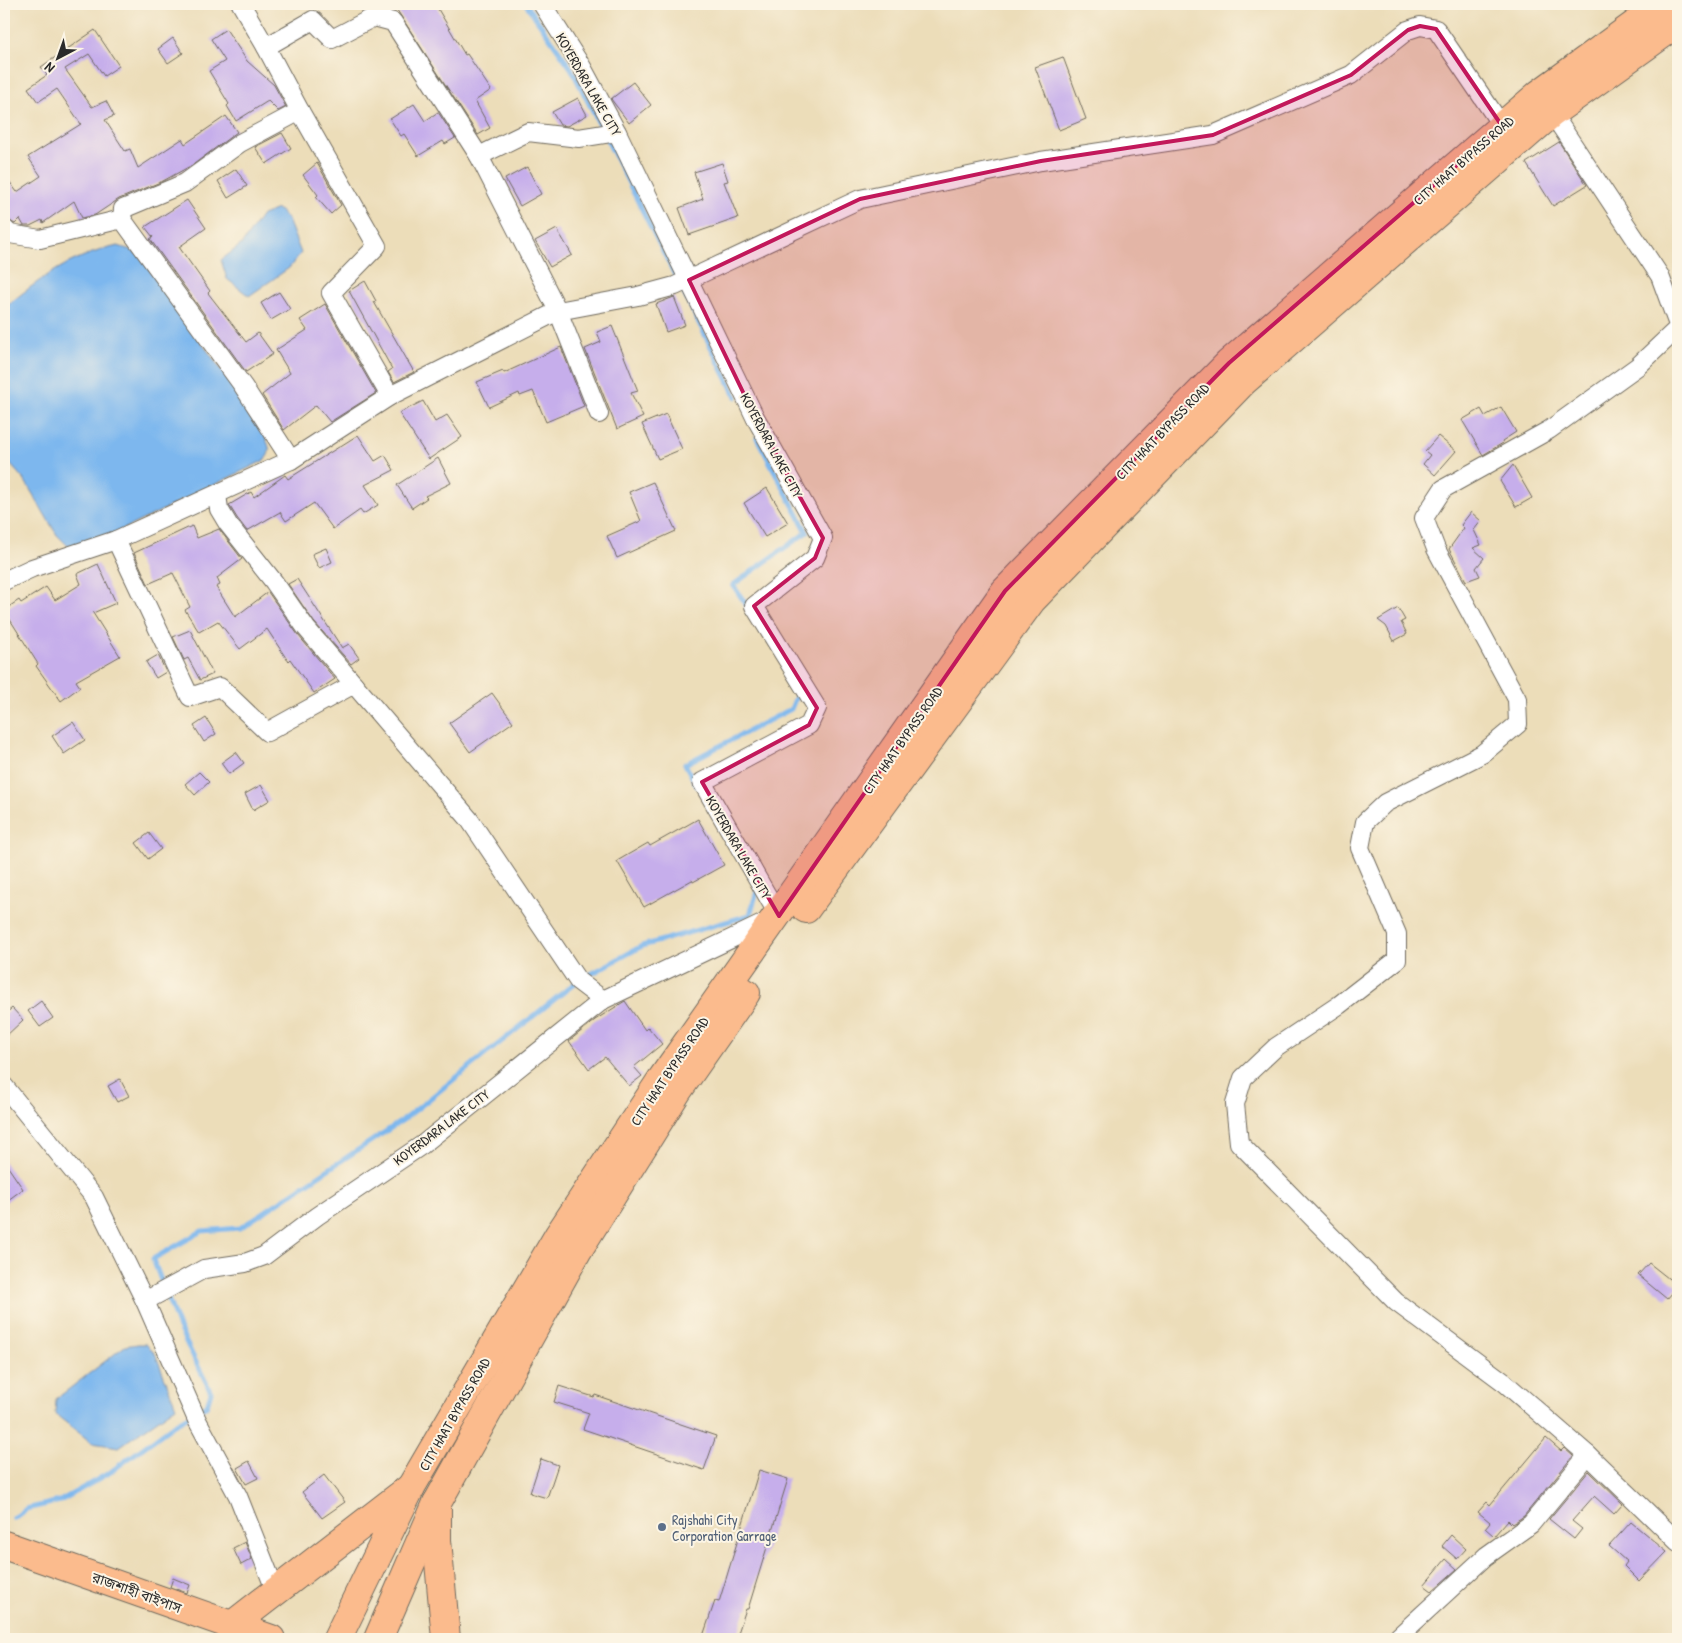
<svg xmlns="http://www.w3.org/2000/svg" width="1682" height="1643" font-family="'Patrick Hand','Noto Sans Bengali',sans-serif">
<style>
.water{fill:#7db7ee;stroke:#54718c}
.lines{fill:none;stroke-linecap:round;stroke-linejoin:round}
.stream{stroke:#7db7ee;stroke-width:5}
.building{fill:#c6aeeb}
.minor-casing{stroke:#6f695d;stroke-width:20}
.primary-casing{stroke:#6f695d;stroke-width:30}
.trunk-casing{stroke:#6f695d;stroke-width:30}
.minor{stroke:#fff;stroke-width:18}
.primary{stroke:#fbbb8d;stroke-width:28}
.trunk{stroke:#fbbb8d;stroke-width:28}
.marked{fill:#c2185b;fill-opacity:0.2;stroke:#c2185b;stroke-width:4;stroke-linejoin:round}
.service-dot{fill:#5c6f8a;stroke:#fcf5e5;stroke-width:2}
.labels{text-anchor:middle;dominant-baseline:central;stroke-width:4;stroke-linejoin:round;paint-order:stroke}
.street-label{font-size:14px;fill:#2b2b2b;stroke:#fcf5e5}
.service-label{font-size:14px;fill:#4e5e75;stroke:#fcf5e5;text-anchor:start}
</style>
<rect width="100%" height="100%" fill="#fcf5e5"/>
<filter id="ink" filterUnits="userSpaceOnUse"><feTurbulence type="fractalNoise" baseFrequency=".02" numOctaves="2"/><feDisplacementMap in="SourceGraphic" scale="10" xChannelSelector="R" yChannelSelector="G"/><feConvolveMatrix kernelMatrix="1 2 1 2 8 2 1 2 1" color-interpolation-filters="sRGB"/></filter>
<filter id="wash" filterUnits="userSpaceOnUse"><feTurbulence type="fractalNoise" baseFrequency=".0096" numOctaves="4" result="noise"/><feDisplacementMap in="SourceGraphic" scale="20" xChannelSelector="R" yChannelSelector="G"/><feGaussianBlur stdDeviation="1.12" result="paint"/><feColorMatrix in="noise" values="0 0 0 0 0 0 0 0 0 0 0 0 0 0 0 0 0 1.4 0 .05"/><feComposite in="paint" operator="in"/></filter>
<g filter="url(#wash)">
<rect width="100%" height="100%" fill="#ecddb9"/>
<!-- water -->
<g class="water">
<polygon points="278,209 288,220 301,253 289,268 249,296 227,279 221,260 242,244 262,215"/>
<path d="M118,246L131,250L139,255C172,299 203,344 234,389C245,406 262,425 268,444C271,451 268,457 263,461L99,541L69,547L57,535L25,481L4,457V308C41,278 70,256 118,246Z"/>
<polygon points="138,1344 146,1344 155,1353 176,1407 119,1447 92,1443 55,1414 56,1399 125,1346"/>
</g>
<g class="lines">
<!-- stream -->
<g class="stream">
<polyline points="526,4 571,68 736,397"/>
<polyline points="749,609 733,585 807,532 757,438"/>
<polyline points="697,786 685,764 791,709 800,687"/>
<polyline points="582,979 642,946 750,915 758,888"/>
<polyline points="14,1518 26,1509 60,1501 109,1473 178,1422 207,1405 211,1392 179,1328 153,1259 202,1231 240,1228 403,1120 575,983"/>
</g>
</g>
<g id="blocks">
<!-- building -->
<g class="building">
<polygon points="393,4 435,4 465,55 467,54 491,90 475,101 490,128 478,135"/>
<polygon points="226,29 247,61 274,85 286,107 278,111 268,101 236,121 227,106 229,104 209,71 225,61 211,39"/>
<polygon points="95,30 119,66 104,76 89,54 65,69 92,107 106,101 114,116 105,120 125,151 130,149 138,168 182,139 185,144 226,116 237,132 194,164 163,181 119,199 95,215 82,218 74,201 43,223 42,220 30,226 24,226 20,219 15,224 4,218 4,174 17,192 41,176 28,157 81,124 57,89 38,102 28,88 47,75 41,67"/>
<polygon points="173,38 183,53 168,63 158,49"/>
<polygon points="1063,57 1086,119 1059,130 1035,67"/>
<polygon points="633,82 651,105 629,123 611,99"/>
<polygon points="578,98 587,115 567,126 560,125 552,112"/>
<polygon points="414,104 425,121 438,112 455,138 445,144 443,141 418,156 404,134 401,136 390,119"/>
<polygon points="282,133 291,148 266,164 255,147"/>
<polygon points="1559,142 1587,185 1553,206 1526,163"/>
<polygon points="317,163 341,205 331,214 316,197 318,195 303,175"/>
<polygon points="722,163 728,181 724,182 738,218 689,235 679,208 703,199 694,172"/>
<polygon points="527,167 541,194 520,206 505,179"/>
<polygon points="236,169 247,186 228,198 218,181"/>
<polygon points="187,200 206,228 179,247 210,291 208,293 246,342 258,333 273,354 246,372 150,239 153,237 145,227"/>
<polygon points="557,229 572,255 550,267 535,241"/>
<polygon points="365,281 376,301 374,302 414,372 394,382 388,372 392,369 349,291"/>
<polygon points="279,292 290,309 271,320 261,303"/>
<polygon points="674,297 685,325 666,332 656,304"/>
<polygon points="325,304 376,393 330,422 316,405 284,430 262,395 290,373 276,350 307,330 300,320"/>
<polygon points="612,326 638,391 631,393 643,417 617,429 585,349 601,342 597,332"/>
<polygon points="561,347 584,406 546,422 533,391 520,396 519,393 489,407 477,382 503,371 504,373"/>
<polygon points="423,401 435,422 447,415 462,437 429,459 399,413"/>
<polygon points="1501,407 1516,432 1502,441 1503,443 1483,455 1462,420 1481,409 1485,416"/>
<polygon points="666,414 682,449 658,459 642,424"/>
<polygon points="358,435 375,461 385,455 394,470 365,485 378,505 363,514 360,510 333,529 314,503 286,521 280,512 247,531 237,518 229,505 251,492 254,497 285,475 288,479"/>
<polygon points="1438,436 1456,451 1435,475 1423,464 1430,455 1425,451"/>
<polygon points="438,458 451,483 425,496 427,498 412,508 397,485"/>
<polygon points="1513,465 1532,498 1516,507 1500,481"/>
<polygon points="653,482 676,531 617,558 607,536 641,521 629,492"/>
<polygon points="767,488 788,523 765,537 744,503"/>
<polygon points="1471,512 1481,521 1474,530 1481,545 1473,548 1484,558 1476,568 1480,576 1466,581 1449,549 1464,528 1461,525"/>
<polygon points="192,526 197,538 219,529 242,559 217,578 220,585 216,587 235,617 268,592 298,635 335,679 314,693 290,659 288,661 267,629 240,649 218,621 199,632 185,610 190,607 173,573 148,584 134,553"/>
<polygon points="326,548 332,562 319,568 312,554"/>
<polygon points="98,564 116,603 93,613 120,656 76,681 80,687 61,701 36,666 38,664 4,610 19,600 21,603 46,587 55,600 81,584 77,574"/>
<polygon points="297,579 342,648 349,644 359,658 351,664 314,622 288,584"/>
<polygon points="1398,608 1405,620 1401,622 1407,634 1394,641 1386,626 1378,620"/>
<polygon points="190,630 213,674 200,680 188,658 184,660 173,637"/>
<polygon points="158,655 166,672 156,678 146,662"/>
<polygon points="492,693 513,722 470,752 449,723"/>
<polygon points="206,718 216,734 204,742 194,726"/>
<polygon points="73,722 85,740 64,754 52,736"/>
<polygon points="236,752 244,763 229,774 221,763"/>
<polygon points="199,772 209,782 195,795 185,784"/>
<polygon points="261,785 270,800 253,810 245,794"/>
<polygon points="698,819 724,865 693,882 692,880 644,907 617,861 648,843 650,846"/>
<polygon points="149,833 161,849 148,859 136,843"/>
<polygon points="41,1001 53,1018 40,1027 28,1011"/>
<polygon points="625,1001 645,1030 648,1027 662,1044 634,1067 642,1076 629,1086 605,1057 589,1069 569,1041 595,1020"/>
<polygon points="12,1008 23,1020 4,1038 4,1015"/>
<polygon points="120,1079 129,1096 117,1102 108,1086"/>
<polygon points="4,1161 23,1189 4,1203"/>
<polygon points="1649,1263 1678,1286 1667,1299 1638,1275"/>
<polygon points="559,1386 594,1397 595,1395 716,1436 704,1470 583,1429 589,1413 554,1402"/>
<polygon points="1546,1438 1561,1451 1564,1448 1573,1456 1524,1516 1512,1524 1508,1520 1494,1536 1485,1528 1490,1522 1478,1512 1487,1502 1490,1505"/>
<polygon points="541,1459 558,1465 547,1498 530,1493"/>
<polygon points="249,1461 258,1478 246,1484 237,1468"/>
<polygon points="759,1470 788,1479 748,1609 746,1609 736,1639 702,1639 715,1601 719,1602"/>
<polygon points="1589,1471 1623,1504 1614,1514 1594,1496 1572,1521 1582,1529 1574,1539 1549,1519"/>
<polygon points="324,1475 345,1502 322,1518 302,1492"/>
<polygon points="1631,1522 1667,1552 1639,1581 1624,1566 1627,1562 1609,1546"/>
<polygon points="1451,1535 1466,1549 1457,1559 1442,1546"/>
<polygon points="245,1542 252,1559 241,1565 233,1548"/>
<polygon points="1446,1559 1457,1569 1432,1591 1424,1585"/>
<polygon points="173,1578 190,1585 187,1593 170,1587"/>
</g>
</g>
</g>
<g filter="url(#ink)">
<use href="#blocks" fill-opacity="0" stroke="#6f695d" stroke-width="1"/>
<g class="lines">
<!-- minor casing -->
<g class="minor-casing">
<g id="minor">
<polyline points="241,4 266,47 313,20 332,39 374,17 393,22 479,156 558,311 599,414"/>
<polyline points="266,47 300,111"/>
<polyline points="1552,113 1660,276 1678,325"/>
<polyline points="479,156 528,132 579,138 617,132"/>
<polyline points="122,219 123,209 185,183 240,143 300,111 377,246 331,293 390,396"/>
<polyline points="4,228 10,234 40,239 122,219 243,386 291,460"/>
<polyline points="1678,328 1638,366 1549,430 1443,489 1424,518 1436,549 1517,699 1518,724 1482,754 1385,803 1365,822 1360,848 1397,934 1397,960 1339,1005 1276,1047 1243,1078 1235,1104 1239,1143 1396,1302 1505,1383 1588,1455 1678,1542"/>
<polyline points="217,495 219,509 228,524 274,582 306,628 469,819 578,981 603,1000"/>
<polyline points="116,540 190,697 220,687 267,732 354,684"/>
<polyline points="4,581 32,568 116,540 291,460 390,396 558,311 638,296 675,286 860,199 1041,161 1213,135 1351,75 1408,30 1420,26 1436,29 1502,126"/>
<polyline points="4,1086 94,1197 145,1301 197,1420 238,1496 276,1592"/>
<polyline points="145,1301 204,1269 245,1263 264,1256 317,1216 422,1145 603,1000 779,916 702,782 809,725 817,708 754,606 815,558 823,538 755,417 617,132 582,67 542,4"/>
<polyline points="1400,1639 1398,1637 1486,1556 1531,1524 1588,1455"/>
</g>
</g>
<!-- primary casing -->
<g class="primary-casing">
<g id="primary">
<polyline points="806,909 1032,600 1243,382 1552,113 1678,23"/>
<polyline points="337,1639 411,1487 558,1236 661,1080 1005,591 1229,363 1539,94 1663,4"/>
<polyline points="378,1639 437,1503 578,1250 677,1092 746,993"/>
</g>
</g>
<!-- trunk casing -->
<g class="trunk-casing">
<g id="trunk">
<polyline points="437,1503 437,1540 446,1639"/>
<polyline points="4,1545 271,1639"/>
<polyline points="231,1626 411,1487"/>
</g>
</g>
<!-- minor -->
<use href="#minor" class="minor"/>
<!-- primary -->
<use href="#primary" class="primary"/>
<!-- trunk -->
<use href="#trunk" class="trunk"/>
</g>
</g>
<!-- marked area -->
<path class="marked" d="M1420,26L1436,29L1502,126L1229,363L1005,591L779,916L702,782L809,725L817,708L754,606L815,558L823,538L755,417L689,280L860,199L1041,161L1213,135L1351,75L1408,30Z"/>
<!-- markers -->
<circle class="service-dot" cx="662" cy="1527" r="5"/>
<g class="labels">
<!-- street labels -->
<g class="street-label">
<text transform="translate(589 84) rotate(60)">KOYERDARA LAKE CITY</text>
<text transform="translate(1463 160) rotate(-41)">CITY HAAT BYPASS ROAD</text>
<text transform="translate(1162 431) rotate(-46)">CITY HAAT BYPASS ROAD</text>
<text transform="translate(772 445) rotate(62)">KOYERDARA LAKE CITY</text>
<text transform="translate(902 740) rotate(-55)">CITY HAAT BYPASS ROAD</text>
<text transform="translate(739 847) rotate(60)">KOYERDARA LAKE CITY</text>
<text transform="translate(669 1071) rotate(-56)">CITY HAAT BYPASS ROAD</text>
<text transform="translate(441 1127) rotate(-37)">KOYERDARA LAKE CITY</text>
<text transform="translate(454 1414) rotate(-60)">CITY HAAT BYPASS ROAD</text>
<text transform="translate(137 1592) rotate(20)">রাজশাহী বাইপাস</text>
</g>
<!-- service labels -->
<g class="service-label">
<text x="672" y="1519">Rajshahi City<tspan x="672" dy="16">Corporation Garrage</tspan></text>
</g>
</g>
<!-- margin -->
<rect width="1682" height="1643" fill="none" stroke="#fcf5e5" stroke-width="20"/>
<!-- north arrow -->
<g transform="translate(58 58) rotate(221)" stroke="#fcf5e5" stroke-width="4" paint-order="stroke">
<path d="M0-4L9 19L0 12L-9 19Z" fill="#2b2b2b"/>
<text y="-8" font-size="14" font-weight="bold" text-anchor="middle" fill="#2b2b2b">N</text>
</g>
</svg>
